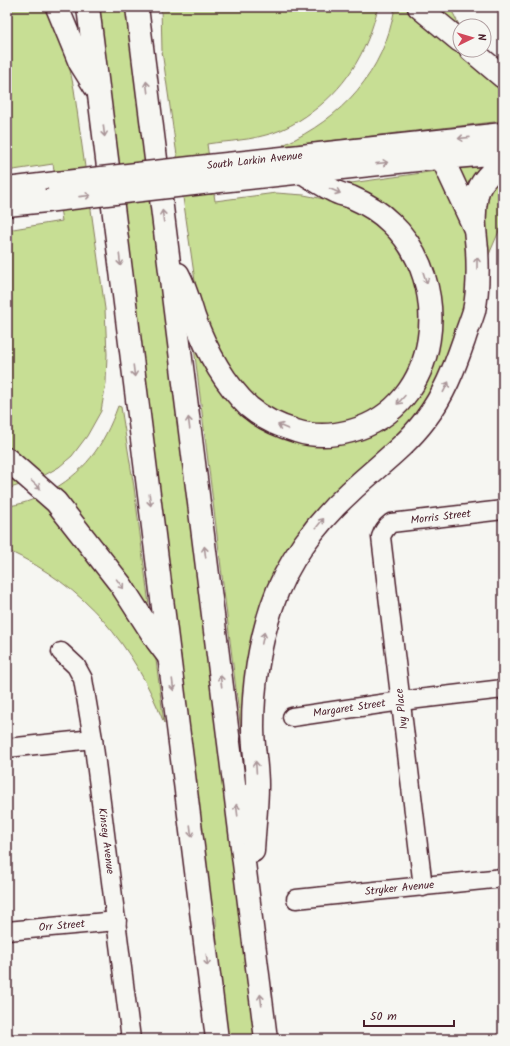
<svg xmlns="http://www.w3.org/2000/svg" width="510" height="1046" font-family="Kalam,sans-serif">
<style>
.green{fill:#c7de94;stroke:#887e60}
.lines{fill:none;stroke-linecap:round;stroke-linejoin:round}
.minor-casing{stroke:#4a1f2b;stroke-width:21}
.major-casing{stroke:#4a1f2b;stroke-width:25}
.highway-casing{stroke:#4a1f2b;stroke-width:25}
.minor{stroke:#f6f6f2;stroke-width:18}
.major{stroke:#f6f6f2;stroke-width:22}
.highway{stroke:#f6f6f2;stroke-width:22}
.major-bridge-casing{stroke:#4a1f2b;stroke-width:25;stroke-linecap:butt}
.major-bridge{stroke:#f6f6f2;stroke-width:22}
.oneway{stroke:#a99598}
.labels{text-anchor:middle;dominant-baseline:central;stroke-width:3;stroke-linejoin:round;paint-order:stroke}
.street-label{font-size:11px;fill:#4a1f2b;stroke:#f6f6f2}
</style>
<rect width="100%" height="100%" fill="#f6f6f2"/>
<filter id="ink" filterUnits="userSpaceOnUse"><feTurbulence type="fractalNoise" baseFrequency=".025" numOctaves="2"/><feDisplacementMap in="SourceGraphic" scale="8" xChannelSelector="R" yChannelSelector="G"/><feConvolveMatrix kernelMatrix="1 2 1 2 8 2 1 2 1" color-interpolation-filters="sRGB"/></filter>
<g filter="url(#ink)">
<!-- green -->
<g class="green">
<polygon points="7,7 45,7 51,17 66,51 74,89 105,309 107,354 106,383 101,411 87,436 72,456 59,467 36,480 7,489 7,230 62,221 53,164 7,171"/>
<path d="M97,7H128L256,1039H228L216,939V918L211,910C176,609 135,308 97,7Z"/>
<path d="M161,7H378C367,53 345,90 306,116C296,123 285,129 273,133C263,136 251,139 240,140C229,142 218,142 207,144L215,201L276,193L304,195L334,201L364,214L388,233L411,272L417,293L420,317L419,337L407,375L398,389L366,416L334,426L300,423L264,408L230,372L207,328L196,288L162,51Z"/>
<path d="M395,7H450L460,27L503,82V121L284,146L283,145C342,118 384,73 395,7Z"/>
<polygon points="503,164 503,222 490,252 448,365 427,406 278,572 246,771 192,331 271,429 393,419 436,293 344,184 436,171"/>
<path d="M118,406L121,407L134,487L164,723C133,644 86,587 7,550V506C20,505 33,500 45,494C85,473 103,447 118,406Z"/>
</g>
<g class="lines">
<!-- minor casing -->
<g class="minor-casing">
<g id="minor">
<path id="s1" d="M61,652L76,666L83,679L93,739L131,1039"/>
<path id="s2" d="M292,717L401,701L503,689"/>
<polyline points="7,748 93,739"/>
<path id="s3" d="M423,887L381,537C383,531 386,527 391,523L503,510"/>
<path id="s4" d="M296,899L503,878"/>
<path id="s5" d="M7,931L117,921"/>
</g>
</g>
<!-- major casing -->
<g class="major-casing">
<g id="major">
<path id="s6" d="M208,166L503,134"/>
<polyline points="211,182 417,160 503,153"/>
<polyline points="7,189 57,183"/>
<polyline points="7,205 46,201"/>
</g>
</g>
<!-- highway casing -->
<g class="highway-casing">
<g id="highway">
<polyline points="57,7 80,63 95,87"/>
<polyline points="88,7 217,1039"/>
<polyline points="137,7 266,1039"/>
<polyline points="419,7 460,41"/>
<polyline points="471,50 503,77"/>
<polyline points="442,158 474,227"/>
<path d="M178,274C186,289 189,301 194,317C206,350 224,383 249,407C263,419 279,426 296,431C314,437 332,436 351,431C442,406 454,282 391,223C380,212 365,203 351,197C346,195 339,194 334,191C323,186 312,178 302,172"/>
<polyline points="7,459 56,502 121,585 157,641 169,657"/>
<path d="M253,851C254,829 257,807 257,785C257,766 253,747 253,727C253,686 259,645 272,606C286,563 317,522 350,492C375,468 404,448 425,420C444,395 454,369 464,340C467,330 471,321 474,311C478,293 478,267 477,249C475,231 473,213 477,195C480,181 492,171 503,163"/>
</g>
</g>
<!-- minor -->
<use href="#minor" class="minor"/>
<!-- major -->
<use href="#major" class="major"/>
<!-- highway -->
<use href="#highway" class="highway"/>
<!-- major-bridge casing -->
<g class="major-bridge-casing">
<g id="major-bridge">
<polyline points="57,183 208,166"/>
<polyline points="46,201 211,182"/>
</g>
</g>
<!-- major-bridge -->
<use href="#major-bridge" class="major-bridge"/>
</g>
<!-- one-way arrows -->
<defs><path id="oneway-shaft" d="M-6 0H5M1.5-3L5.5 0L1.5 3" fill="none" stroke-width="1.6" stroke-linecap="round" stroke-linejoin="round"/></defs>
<g class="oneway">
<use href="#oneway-shaft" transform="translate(147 87) rotate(-97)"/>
<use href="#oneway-shaft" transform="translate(104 131) rotate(83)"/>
<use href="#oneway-shaft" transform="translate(464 138) rotate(174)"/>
<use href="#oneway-shaft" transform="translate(382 163) rotate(-6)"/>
<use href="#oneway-shaft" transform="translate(335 191) rotate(24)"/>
<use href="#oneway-shaft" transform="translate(85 196) rotate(-6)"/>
<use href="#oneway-shaft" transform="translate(163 216) rotate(-97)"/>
<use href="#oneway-shaft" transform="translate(120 260) rotate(83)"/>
<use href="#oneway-shaft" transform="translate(477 263) rotate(-90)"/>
<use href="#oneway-shaft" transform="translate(425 278) rotate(72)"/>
<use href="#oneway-shaft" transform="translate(134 371) rotate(83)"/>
<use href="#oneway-shaft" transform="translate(446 387) rotate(-63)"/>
<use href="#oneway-shaft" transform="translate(401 400) rotate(132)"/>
<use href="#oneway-shaft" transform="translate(189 423) rotate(-97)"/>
<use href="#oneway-shaft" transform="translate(283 427) rotate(-157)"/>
<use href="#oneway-shaft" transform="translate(36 485) rotate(42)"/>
<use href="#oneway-shaft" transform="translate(150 500) rotate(83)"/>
<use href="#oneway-shaft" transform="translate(320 523) rotate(-51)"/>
<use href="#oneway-shaft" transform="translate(205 552) rotate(-97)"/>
<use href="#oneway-shaft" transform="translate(120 584) rotate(54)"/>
<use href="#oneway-shaft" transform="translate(263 638) rotate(-78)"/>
<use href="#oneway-shaft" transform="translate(221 681) rotate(-97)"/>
<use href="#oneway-shaft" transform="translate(173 685) rotate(83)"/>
<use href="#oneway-shaft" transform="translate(256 767) rotate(-94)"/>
<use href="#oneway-shaft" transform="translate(237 810) rotate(-97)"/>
<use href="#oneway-shaft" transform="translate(191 831) rotate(83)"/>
<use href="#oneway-shaft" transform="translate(207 960) rotate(83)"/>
<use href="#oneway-shaft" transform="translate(261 1000) rotate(-97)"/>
</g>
</g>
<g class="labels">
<!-- street labels -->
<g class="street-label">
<text stroke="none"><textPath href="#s6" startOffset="47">South Larkin Avenue</textPath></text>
<text stroke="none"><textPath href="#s3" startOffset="420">Morris Street</textPath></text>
<text stroke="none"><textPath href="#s2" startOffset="58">Margaret Street</textPath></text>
<text transform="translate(402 709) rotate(-97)">Ivy Place</text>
<text stroke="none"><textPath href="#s1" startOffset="199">Kinsey Avenue</textPath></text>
<text stroke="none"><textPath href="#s4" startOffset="104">Stryker Avenue</textPath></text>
<text stroke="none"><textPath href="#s5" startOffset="55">Orr Street</textPath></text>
</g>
</g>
<!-- margin -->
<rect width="510" height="1046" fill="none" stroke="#f6f6f2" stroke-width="24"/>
<rect x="12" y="12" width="486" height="1022" fill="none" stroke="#4a1f2b" stroke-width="1.5" filter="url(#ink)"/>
<!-- north arrow -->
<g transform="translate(472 38) rotate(85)"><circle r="19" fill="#f6f6f2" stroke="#b1a0a2"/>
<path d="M0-3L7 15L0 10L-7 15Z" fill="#d1495b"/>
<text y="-6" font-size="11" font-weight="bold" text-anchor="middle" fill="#4a1f2b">N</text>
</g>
<!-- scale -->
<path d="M364 1020v6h90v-6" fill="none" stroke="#4a1f2b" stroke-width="2"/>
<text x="370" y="1020" font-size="12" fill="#4a1f2b" stroke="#f6f6f2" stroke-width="3" paint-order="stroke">50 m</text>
</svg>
